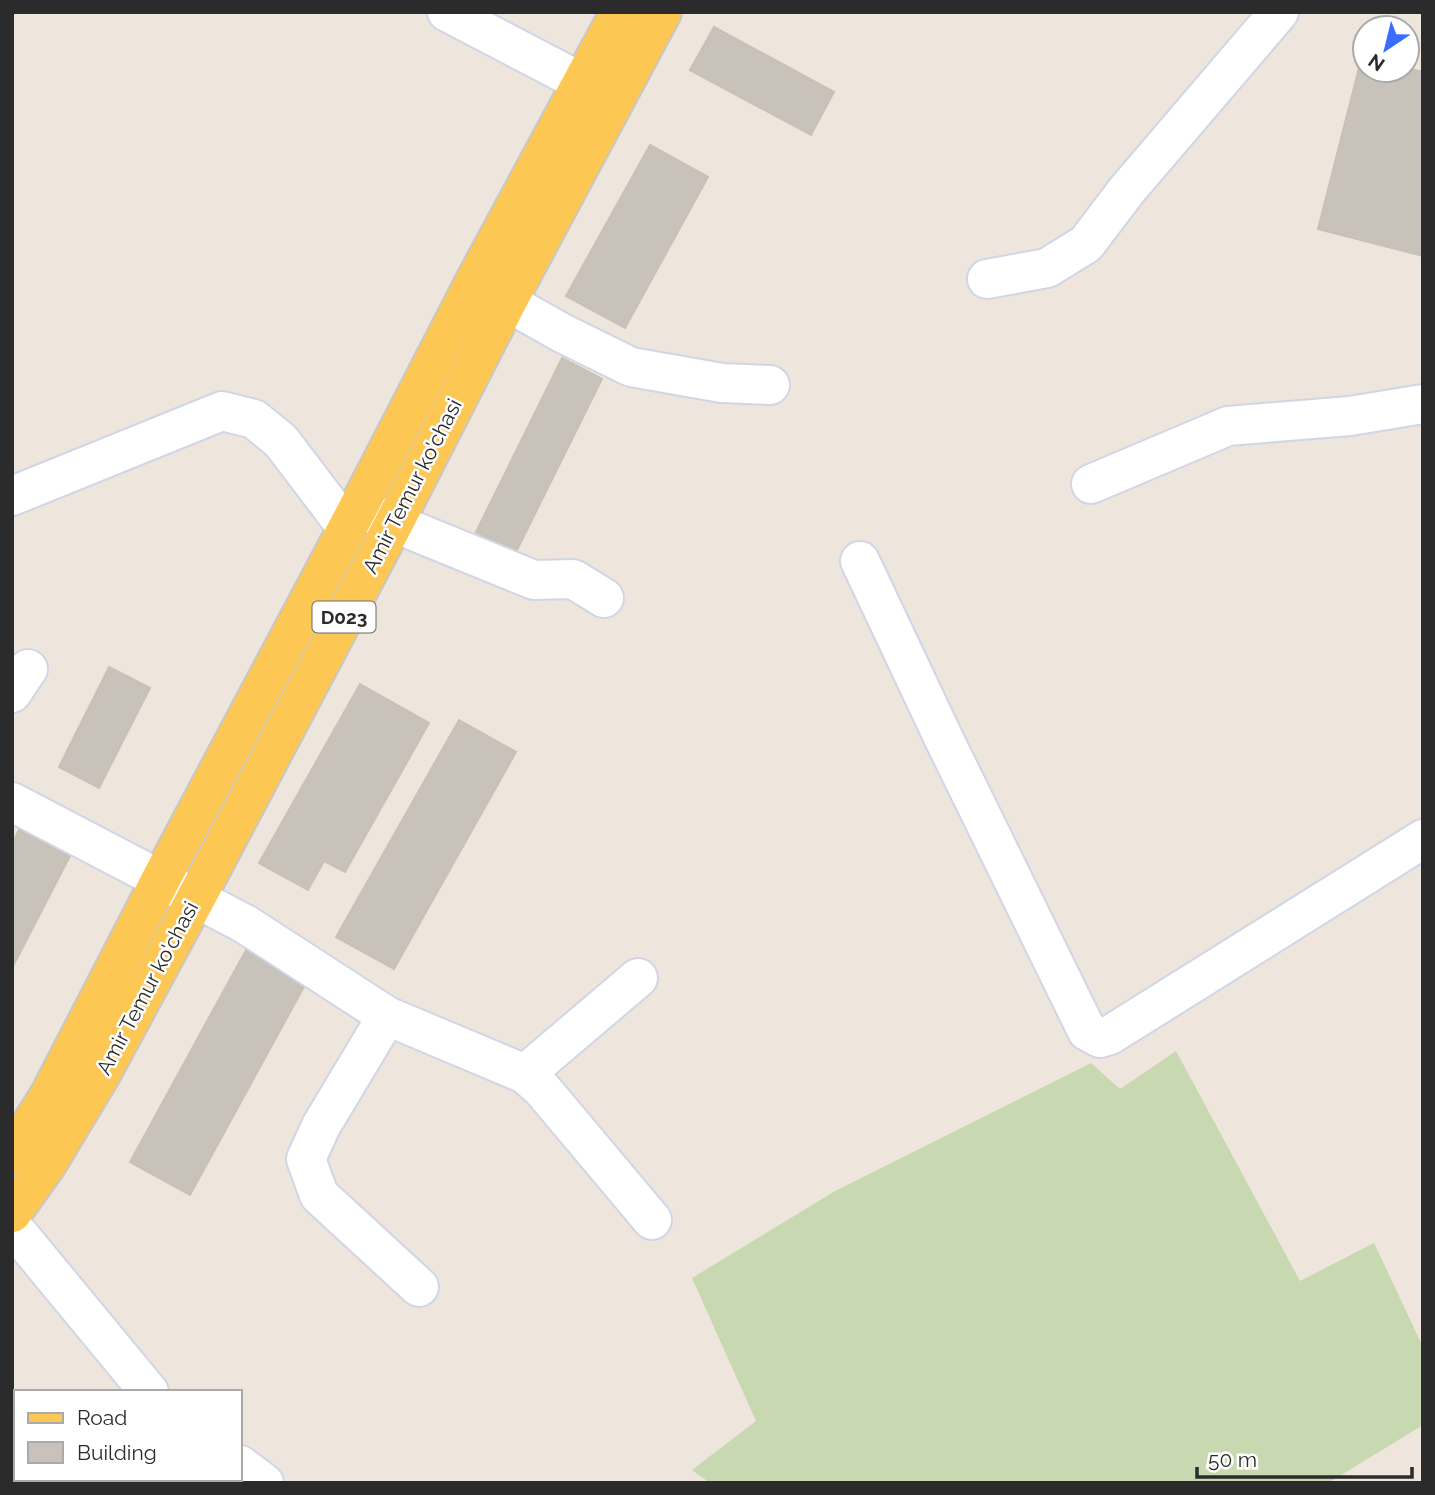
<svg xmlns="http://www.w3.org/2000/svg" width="1435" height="1495" font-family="Raleway,sans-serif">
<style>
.cemetery{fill:#c8d9b1}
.building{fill:#c9c2bb;stroke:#cac1b5;stroke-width:2}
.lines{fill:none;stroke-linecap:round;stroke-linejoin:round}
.minor-casing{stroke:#d1d6e5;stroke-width:42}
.major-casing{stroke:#c8c8c8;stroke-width:42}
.minor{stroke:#fff;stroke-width:38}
.major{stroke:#fcc752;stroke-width:38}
.labels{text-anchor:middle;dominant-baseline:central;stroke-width:5;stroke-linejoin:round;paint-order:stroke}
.shield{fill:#fff;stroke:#6b6b6b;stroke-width:2}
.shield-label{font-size:19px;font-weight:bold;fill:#2b2b2b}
.street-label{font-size:21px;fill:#2b2b2b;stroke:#fff}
</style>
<rect width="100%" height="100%" fill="#eee5dc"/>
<!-- cemetery -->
<polygon class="cemetery" points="1176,1051 1300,1281 1374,1243 1423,1347 1423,1425 1328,1483 710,1483 692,1470 756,1421 692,1278 835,1191 1091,1063 1120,1089"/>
<!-- building -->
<g class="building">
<polygon points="714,27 834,92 811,135 690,70"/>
<polygon points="1362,56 1365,57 1365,70 1407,70 1407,68 1423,72 1423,256 1318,229"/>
<polygon points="650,145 708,177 625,328 566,296"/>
<polygon points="562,358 602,379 516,552 476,532"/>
<polygon points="109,667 150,688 99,788 59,767"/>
<polygon points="360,684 429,723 345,872 324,861 308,890 259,863"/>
<polygon points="459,720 516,752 394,969 336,937"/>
<polygon points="19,830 70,856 12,968 12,844"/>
<polygon points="246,950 306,983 190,1195 130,1162"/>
</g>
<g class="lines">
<!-- minor casing -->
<g class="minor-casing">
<g id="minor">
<polyline points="447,12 583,83 613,94"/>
<polyline points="987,279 1047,268 1086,244 1127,190 1279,12"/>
<polyline points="507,302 562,333 631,367 722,383 770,385"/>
<polyline points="1091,484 1228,426 1350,416 1423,404"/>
<polyline points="12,496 222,411 254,419 281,441 347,528"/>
<polyline points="362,510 534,580 573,579 604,598"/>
<polyline points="860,561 943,737 1087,1031 1100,1038 1110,1035 1423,839"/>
<polyline points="12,693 28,669"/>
<polyline points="12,802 245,924 387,1016 525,1074 542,1089 652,1220"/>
<polyline points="387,1016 321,1126 306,1159 319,1195 419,1287"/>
<polyline points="525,1074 638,978"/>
<polyline points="12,1226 149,1392"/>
<polyline points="240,1465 264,1483"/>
</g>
</g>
<!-- major casing -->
<g class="major-casing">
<g id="major">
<polyline points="12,1154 49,1096 160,881 358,508 475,281 620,12"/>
<polyline points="12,1213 47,1164 100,1076 196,898 394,523 507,302 662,12"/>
</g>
</g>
<!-- minor -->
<use href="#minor" class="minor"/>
<!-- major -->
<use href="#major" class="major"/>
</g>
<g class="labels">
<!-- shield labels -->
<rect class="shield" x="312.5" y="601.5" width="63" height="31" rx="5"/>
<g class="shield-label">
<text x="344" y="617">D023</text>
</g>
<!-- street labels -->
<g class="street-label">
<text transform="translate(412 486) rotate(-63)">Amir Temur ko'chasi</text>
<text transform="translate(147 988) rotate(-62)">Amir Temur ko'chasi</text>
</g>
</g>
<!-- border -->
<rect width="1435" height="1495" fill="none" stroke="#2b2b2b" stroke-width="28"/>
<!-- legend -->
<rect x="14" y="1390" width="228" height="91" fill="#ffffff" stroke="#aaaaaa" stroke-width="2"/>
<rect x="28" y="1413" width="35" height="10" fill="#fcc752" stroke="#aaaaaa" stroke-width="2"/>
<text x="77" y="1425" font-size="21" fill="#2b2b2b">Road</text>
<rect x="28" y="1442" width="35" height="21" fill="#c9c2bb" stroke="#aaaaaa" stroke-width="2"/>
<text x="77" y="1460" font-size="21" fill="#2b2b2b">Building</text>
<!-- north arrow -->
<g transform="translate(1386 49) rotate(215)"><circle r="33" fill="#ffffff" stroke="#aaaaaa" stroke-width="2"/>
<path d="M0-5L12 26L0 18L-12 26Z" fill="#386dff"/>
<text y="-10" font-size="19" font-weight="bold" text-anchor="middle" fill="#2b2b2b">N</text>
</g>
<!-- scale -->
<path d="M1197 1467v10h215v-10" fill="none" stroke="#2b2b2b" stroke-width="3.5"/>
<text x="1208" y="1467" font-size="21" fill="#2b2b2b" stroke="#ffffff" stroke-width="5" paint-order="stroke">50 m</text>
</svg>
